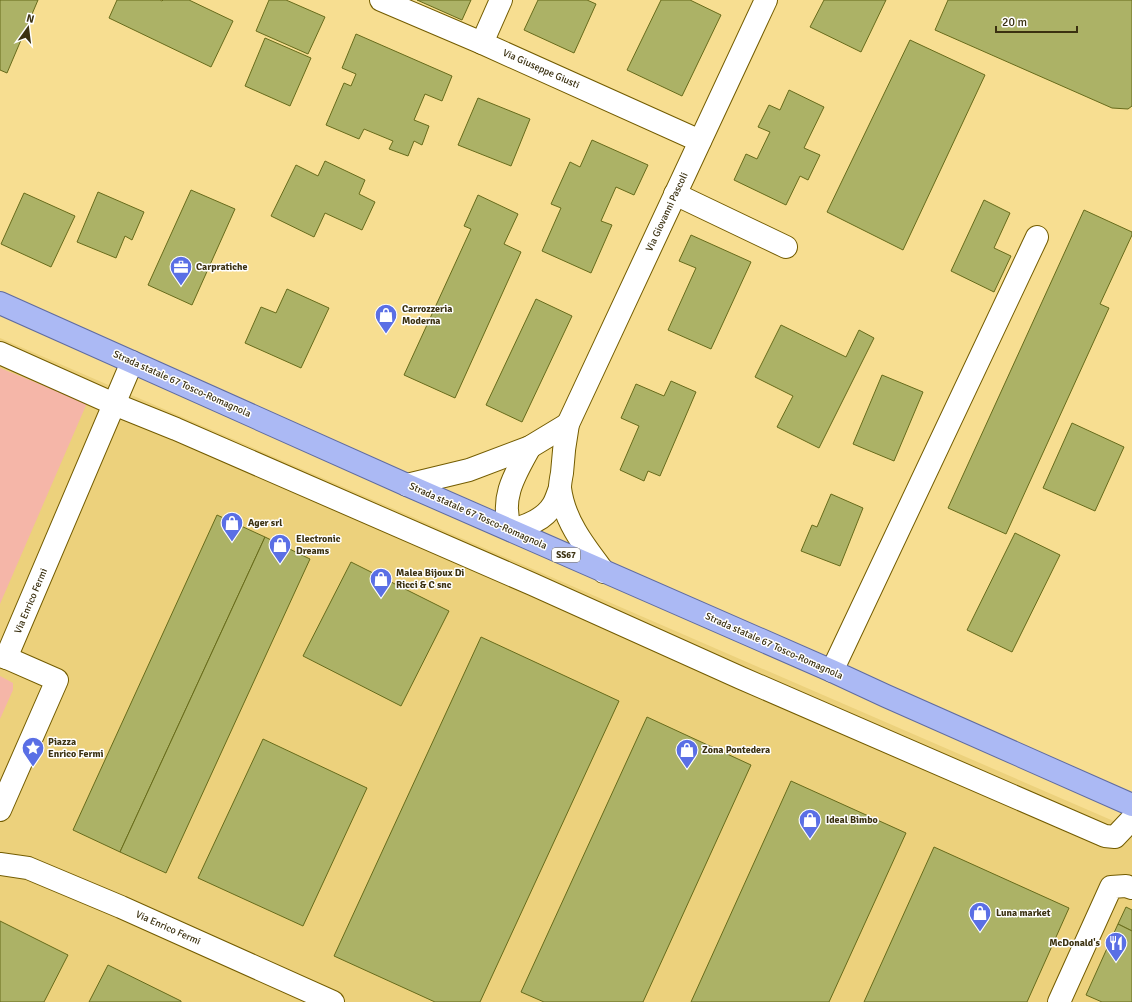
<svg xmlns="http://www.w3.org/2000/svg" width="1132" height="1002" font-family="Signika,sans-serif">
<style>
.built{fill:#ecd17c}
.green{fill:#f5b6a8}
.building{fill:#acb266;stroke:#676b1b}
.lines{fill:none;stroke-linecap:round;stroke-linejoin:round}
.minor-casing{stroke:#735c00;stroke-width:24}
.major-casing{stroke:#5f6ba0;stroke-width:24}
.minor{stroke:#fff;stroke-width:22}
.major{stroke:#abb9f4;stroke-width:22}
.labels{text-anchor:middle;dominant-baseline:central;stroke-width:3;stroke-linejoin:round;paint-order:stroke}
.shield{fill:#fff;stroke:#766f58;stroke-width:1}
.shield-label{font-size:9px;font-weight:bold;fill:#3b3111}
.street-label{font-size:10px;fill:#3b3111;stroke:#fff}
.poi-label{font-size:10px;font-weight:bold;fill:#3b3111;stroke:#fff;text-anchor:start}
</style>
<rect width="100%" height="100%" fill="#f7de91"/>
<!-- built -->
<polygon class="built" points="0,338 1132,829 1132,1002 0,1002"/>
<!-- green -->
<g class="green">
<polygon points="0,368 87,403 0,604"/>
<polygon points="0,676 13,683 13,690 0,719"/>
</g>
<!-- building -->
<g class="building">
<polygon points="0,0 38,0 7,73 0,70"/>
<polygon points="117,0 160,0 162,1 163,0 189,0 233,21 211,67 109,18"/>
<polygon points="269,0 286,0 325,17 308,54 256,31"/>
<polygon points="417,0 471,0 462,20"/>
<polygon points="538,0 587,0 596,4 574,53 524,30"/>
<polygon points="661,0 690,0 721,15 682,96 627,70"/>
<polygon points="824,0 886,0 861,52 810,27"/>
<polygon points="948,0 1132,0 1132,106 1128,109 1112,108 935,30"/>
<polygon points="356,34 452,76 442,101 425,94 414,120 429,126 422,145 414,141 408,156 389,149 393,141 364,129 359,139 326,125 344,83 351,86 356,74 342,68"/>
<polygon points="265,38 311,58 290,106 245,86"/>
<polygon points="910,40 985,75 903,250 827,212"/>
<polygon points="789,90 824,107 804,148 820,155 808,180 800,176 786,205 734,180 746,154 757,159 770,132 758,127 769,105 780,110"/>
<polygon points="478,98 530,119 511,166 458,145"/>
<polygon points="592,140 648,165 634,195 616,187 601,221 612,225 591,273 542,251 561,208 551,204 570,162 580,167"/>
<polygon points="325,161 365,180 359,194 375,202 362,230 325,213 314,237 271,216 296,165 318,176"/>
<polygon points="191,190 235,209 192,305 148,285"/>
<polygon points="98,192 144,212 132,240 125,236 116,258 77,242"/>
<polygon points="24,193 75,216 51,267 1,244"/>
<polygon points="478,195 518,214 504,244 521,252 455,398 404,375 471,229 464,226"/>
<polygon points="984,200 1010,213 994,248 1011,256 994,292 951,271"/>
<polygon points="1084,210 1132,232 1132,235 1100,304 1109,308 1006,534 948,508"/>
<polygon points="691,235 751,262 711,349 668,330 696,268 679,261"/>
<polygon points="287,289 329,308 301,368 245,343 261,307 276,313"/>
<polygon points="536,299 572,316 522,422 486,405"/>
<polygon points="781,325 846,357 859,330 874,338 819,448 777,427 793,396 755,377"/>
<polygon points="882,375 923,392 894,461 853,444"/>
<polygon points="671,381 696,392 660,476 648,471 644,481 620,470 639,426 621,418 636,384 664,396"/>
<polygon points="1072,423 1124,447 1095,511 1043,488"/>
<polygon points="831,494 863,508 840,566 801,551 812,525 817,527"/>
<polygon points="217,515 265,537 120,852 73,830"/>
<polygon points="1015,533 1060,555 1012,652 967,630"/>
<polygon points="265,537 310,559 166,873 120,852"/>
<polygon points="351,562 449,611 401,706 303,656"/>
<polygon points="481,637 619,701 480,1002 435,1002 334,956"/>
<polygon points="647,717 751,765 643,1002 544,1002 521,992"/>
<polygon points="263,739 367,788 303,926 198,878"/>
<polygon points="791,781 906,833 829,1002 691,1002"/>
<polygon points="934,847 1069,908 1027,1002 864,1002"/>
<polygon points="1126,907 1132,910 1132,931 1118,924"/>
<polygon points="0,921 68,955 44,1002 0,1002"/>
<polygon points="1118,924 1132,931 1132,1002 1102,1002 1086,995"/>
<polygon points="108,965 181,1001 181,1002 89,1002"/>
</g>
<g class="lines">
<!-- minor casing -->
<g class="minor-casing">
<g id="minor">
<polyline points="381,0 482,43 700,141"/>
<polyline points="482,43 501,0"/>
<polyline points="675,194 786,247"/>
<polyline points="0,353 114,404 176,429 532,584 741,678 1105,836 1115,837 1132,819"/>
<path d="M530,447C515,474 499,499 511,530C527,526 544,520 553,505C556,500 558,493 560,488"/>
<polyline points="407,485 469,470 530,447 568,424"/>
<path d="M604,572C585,547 564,521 560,488C560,483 561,478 562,473C563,456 565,440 568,424L766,0"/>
<polyline points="0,655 57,680 0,810"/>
<polyline points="6,658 132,362"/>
<polyline points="832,671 1037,237"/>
<polyline points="0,864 28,868 121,907 333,1002"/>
<polyline points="1059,1002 1111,887 1126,886 1132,888"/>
</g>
</g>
<!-- major casing -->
<g class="major-casing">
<polyline id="major" points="0,303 407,485 832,671 886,696 1132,805"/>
</g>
<!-- minor -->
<use href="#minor" class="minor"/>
<!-- major -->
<use href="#major" class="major"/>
</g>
<!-- icons -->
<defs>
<g id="office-pin" transform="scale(1.15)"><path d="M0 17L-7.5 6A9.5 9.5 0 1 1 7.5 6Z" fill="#5a6fe5" stroke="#fff"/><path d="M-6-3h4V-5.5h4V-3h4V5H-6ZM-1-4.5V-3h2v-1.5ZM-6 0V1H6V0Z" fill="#fff"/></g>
<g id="shop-pin" transform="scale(1.15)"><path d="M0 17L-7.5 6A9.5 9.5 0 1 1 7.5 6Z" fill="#5a6fe5" stroke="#fff"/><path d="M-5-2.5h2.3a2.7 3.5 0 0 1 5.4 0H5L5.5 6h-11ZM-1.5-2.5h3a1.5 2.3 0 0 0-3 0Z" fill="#fff"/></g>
<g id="sight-pin" transform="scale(1.15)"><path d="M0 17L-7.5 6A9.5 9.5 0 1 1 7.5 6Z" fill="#5a6fe5" stroke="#fff"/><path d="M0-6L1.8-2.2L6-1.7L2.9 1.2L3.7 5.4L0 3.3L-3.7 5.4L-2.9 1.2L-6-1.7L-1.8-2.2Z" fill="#fff"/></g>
<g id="restaurant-pin" transform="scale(1.15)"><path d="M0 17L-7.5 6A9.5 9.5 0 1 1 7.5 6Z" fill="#5a6fe5" stroke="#fff"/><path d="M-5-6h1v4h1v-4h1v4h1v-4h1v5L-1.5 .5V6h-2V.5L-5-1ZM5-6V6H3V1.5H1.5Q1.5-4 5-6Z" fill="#fff"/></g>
</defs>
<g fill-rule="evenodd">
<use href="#office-pin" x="181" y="267"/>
<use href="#shop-pin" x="386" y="315"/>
<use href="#shop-pin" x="232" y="523"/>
<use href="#shop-pin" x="280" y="545"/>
<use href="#shop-pin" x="381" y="579"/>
<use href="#sight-pin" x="33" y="748"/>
<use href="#shop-pin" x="687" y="750"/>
<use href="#shop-pin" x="810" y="820"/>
<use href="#shop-pin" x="980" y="913"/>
<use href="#restaurant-pin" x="1116" y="943"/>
</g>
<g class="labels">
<!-- shield labels -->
<rect class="shield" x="552" y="548" width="28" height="14" rx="3"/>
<g class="shield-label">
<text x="566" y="555">SS67</text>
</g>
<!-- street labels -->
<g class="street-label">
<text transform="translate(541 69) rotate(24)">Via Giuseppe Giusti</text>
<text transform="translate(667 212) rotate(-65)">Via Giovanni Pascoli</text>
<text transform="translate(182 384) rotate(24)">Strada statale 67 Tosco-Romagnola</text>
<text transform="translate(478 516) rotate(24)">Strada statale 67 Tosco-Romagnola</text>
<text transform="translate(31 601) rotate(-67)">Via Enrico Fermi</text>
<text transform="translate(774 646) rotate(24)">Strada statale 67 Tosco-Romagnola</text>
<text transform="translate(168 928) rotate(24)">Via Enrico Fermi</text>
</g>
<!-- poi labels -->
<g class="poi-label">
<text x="196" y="267">Carpratiche</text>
<text x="402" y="309">Carrozzeria<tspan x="402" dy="12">Moderna</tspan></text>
<text x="248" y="523">Ager srl</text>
<text x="296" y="539">Electronic<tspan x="296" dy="12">Dreams</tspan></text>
<text x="396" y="573">Malea Bijoux Di<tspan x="396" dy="12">Ricci &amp; C snc</tspan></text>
<text x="48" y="742">Piazza<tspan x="48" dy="12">Enrico Fermi</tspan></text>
<text x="702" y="750">Zona Pontedera</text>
<text x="826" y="820">Ideal Bimbo</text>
<text x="996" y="913">Luna market</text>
<text x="1100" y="943" text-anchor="end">McDonald's</text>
</g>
</g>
<!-- north arrow -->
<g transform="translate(28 28) rotate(14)" stroke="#ffffff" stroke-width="3" paint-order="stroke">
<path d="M0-3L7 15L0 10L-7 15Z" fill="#3b3111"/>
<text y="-6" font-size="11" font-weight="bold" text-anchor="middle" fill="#3b3111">N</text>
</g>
<!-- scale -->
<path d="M996 26v6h81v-6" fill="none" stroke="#3b3111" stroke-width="2"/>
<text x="1002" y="26" font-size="12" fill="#3b3111" stroke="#ffffff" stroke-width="3" paint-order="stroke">20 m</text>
</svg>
